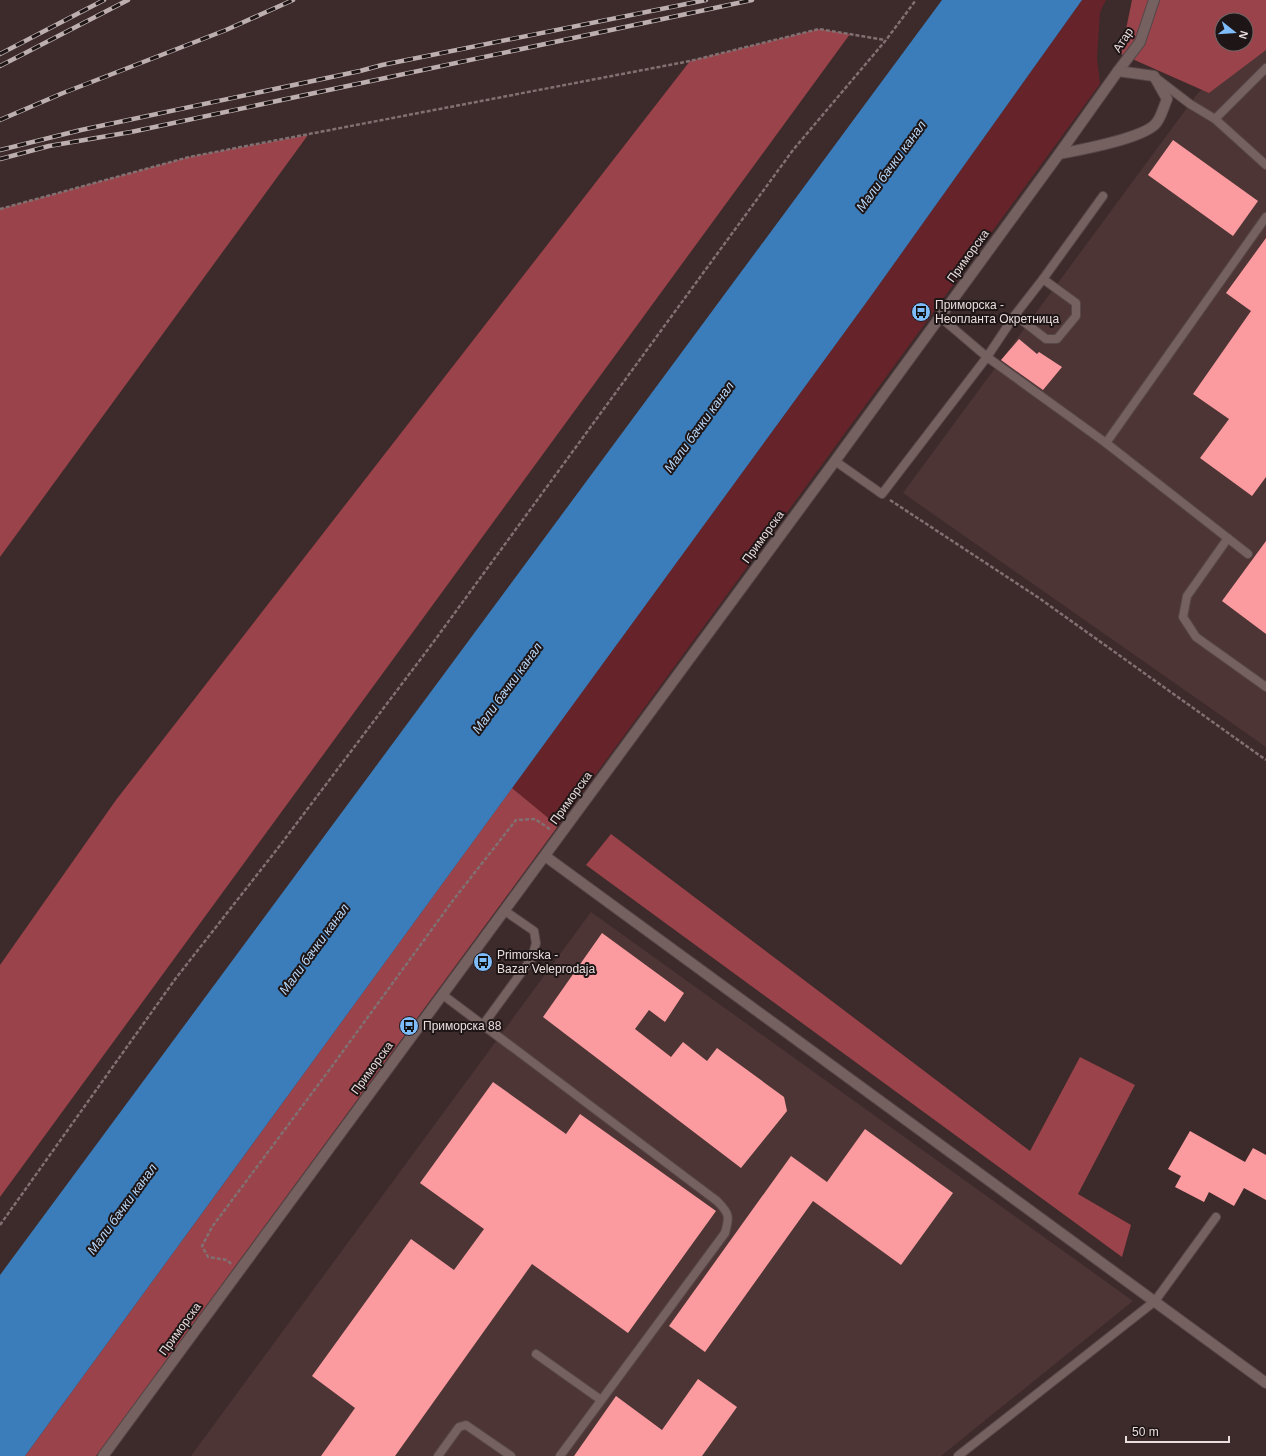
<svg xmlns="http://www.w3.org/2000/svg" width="1266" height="1456" font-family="Arial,sans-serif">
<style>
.built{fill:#4e3535}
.green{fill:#66232a}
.forest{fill:#9a434a;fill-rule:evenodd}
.water{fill:#3b7dba}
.building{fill:#fc9b9f}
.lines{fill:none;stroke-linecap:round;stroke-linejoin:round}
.service-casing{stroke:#574748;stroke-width:10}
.minor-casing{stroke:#574748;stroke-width:12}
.path{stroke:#817071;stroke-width:2.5;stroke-dasharray:4 2;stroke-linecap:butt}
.service{stroke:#766161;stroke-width:8}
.minor{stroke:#766161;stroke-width:10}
.rail-casing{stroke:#bdafaf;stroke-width:4.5}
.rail{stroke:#1e1516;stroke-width:3;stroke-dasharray:9;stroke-linecap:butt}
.labels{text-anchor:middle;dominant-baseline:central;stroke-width:4;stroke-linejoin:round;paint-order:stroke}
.street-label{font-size:12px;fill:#eadddd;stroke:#1e1516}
.poi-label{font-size:12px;fill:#eadddd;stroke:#1e1516;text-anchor:start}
.water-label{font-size:13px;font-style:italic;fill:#badbfc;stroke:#1e1516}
</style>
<rect width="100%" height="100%" fill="#3d2a2b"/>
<!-- built -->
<g class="built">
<polygon points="1266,32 1266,747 903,493 1198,93"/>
<polygon points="591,912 1133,1301 941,1456 191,1456"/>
</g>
<!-- green -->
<polygon class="green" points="1082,0 1106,0 1100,12 1097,58 1100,84 558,826 512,788 871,296"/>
<!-- forest -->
<g class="forest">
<path d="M1132,0H1266V50L1209,93L1121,54ZM1222,20H1246V44H1222Z"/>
<polygon points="819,29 850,34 0,1197 0,965 116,800 690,61"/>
<polygon points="308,135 0,557 0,209 189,157"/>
<polygon points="512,788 558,826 96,1456 25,1456"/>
<polygon points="611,834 1030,1151 1080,1057 1135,1085 1078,1194 1131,1225 1122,1257 586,865"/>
</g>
<!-- water -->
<polygon class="water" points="942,0 1082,0 871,296 25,1456 0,1456 0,1275"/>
<!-- building -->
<g class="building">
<polygon points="1173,140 1258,201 1233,236 1148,175"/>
<polygon points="1266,238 1266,477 1252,496 1200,458 1229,419 1193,394 1251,311 1226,293"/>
<polygon points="1019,339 1037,354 1039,352 1062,367 1043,390 1001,360"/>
<polygon points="1266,541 1266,634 1222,601"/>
<polygon points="602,933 684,993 665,1022 649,1010 635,1029 671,1057 683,1042 707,1061 717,1048 784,1097 787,1111 741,1168 543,1017"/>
<polygon points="493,1082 566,1134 580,1114 716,1211 628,1333 532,1264 395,1456 321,1456 355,1408 312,1376 411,1239 454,1270 484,1229 420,1183"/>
<polygon points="865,1129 953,1193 901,1265 813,1201 705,1352 669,1326 791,1156 827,1182"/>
<polygon points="1190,1131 1245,1162 1253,1148 1266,1155 1266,1200 1244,1188 1234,1206 1209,1192 1204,1202 1175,1187 1181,1176 1168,1169"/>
<polygon points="698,1379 737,1407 702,1456 574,1456 616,1396 662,1430"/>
</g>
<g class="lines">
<!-- service casing -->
<g class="service-casing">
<g id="service">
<polyline points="1156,78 1190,104 1215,119 1266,165"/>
<polyline points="1215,119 1266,68"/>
<polyline points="1103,196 1043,279 1076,303 1076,316 1057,339 1046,339 1015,315 987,357 1106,443 1266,217"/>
<polyline points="1015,315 1043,279"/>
<polyline points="1106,443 1248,554"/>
<polyline points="835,461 882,494 987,357 940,317"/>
<polyline points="1228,538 1187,596 1183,617 1196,637 1266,687"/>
<path d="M443,995L717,1201C729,1213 730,1216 725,1233L560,1456"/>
<polyline points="483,1025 532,958 536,943 534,931 505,911"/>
<polyline points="536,1354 601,1400"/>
<polyline points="438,1456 459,1427 466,1425 511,1456"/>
<polyline points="958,1456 1155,1301 1216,1217"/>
</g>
</g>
<!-- minor casing -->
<g class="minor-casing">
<g id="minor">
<polyline points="1118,71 1140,42 1154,0"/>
<polyline points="545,856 1266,1383"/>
<path d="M103,1456L835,461L1059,154L1118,71L1154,76L1167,99C1164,106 1162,115 1157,122C1147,138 1079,150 1059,154"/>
</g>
</g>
<!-- path -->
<g class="path">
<polyline points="0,209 189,157 690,61 819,29 885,40"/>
<polyline points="890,500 1039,598 1266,760"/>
<polyline points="0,1225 176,978 278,848 432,644 793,150 886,40 916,0"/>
<polyline points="231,1264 227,1260 208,1257 202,1246 212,1227 330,1069 454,899 516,820 535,819 551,830"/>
</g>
<!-- service -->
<use href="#service" class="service"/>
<!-- minor -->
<use href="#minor" class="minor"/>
<!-- rail casing -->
<g class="rail-casing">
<g id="rail">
<polyline points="0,54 104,0"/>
<polyline points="0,66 128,0"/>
<polyline points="0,120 63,93 226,30 293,0"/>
<polyline points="0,150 81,130 360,71 382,65 706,0"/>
<polyline points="0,159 49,146 131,132 752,0"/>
</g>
</g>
<!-- rail -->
<use href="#rail" class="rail"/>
</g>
<!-- icons -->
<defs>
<g id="bus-disc" transform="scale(1)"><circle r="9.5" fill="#7fbdfa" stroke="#1e1516"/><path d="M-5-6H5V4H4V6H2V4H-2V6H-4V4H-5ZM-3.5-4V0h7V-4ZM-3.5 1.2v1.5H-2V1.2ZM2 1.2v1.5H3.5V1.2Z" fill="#111"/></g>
</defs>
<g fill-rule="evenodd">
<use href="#bus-disc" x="921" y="312"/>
<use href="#bus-disc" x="483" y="962"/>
<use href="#bus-disc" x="409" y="1026"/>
</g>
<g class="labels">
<!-- street labels -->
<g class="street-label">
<text transform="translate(1123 40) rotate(-57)">Атар</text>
<text transform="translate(968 256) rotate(-54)">Приморска</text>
<text transform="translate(763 537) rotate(-54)">Приморска</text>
<text transform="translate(571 798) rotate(-54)">Приморска</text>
<text transform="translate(372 1068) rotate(-54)">Приморска</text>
<text transform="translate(180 1329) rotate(-54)">Приморска</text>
</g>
<!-- poi labels -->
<g class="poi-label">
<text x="935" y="305">Приморска -<tspan x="935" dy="14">Неопланта Окретница</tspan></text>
<text x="497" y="955">Primorska -<tspan x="497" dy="14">Bazar Veleprodaja</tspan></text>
<text x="423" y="1026">Приморска 88</text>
</g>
<!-- water labels -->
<g class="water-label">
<text transform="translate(891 166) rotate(-54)">Мали бачки канал</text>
<text transform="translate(699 427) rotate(-54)">Мали бачки канал</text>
<text transform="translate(507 688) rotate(-54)">Мали бачки канал</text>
<text transform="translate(314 949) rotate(-54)">Мали бачки канал</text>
<text transform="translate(122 1209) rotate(-54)">Мали бачки канал</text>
</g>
</g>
<!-- north arrow -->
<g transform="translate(1234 32) rotate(107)"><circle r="19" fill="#1e1516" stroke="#706566"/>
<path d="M0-3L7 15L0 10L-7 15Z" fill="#7fbdfa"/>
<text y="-6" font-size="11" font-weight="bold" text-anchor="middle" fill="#eadddd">N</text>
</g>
<!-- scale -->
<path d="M1126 1436v6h103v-6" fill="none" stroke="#eadddd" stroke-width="2"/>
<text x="1132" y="1436" font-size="12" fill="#eadddd" stroke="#1e1516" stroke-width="3" paint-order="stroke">50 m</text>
</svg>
